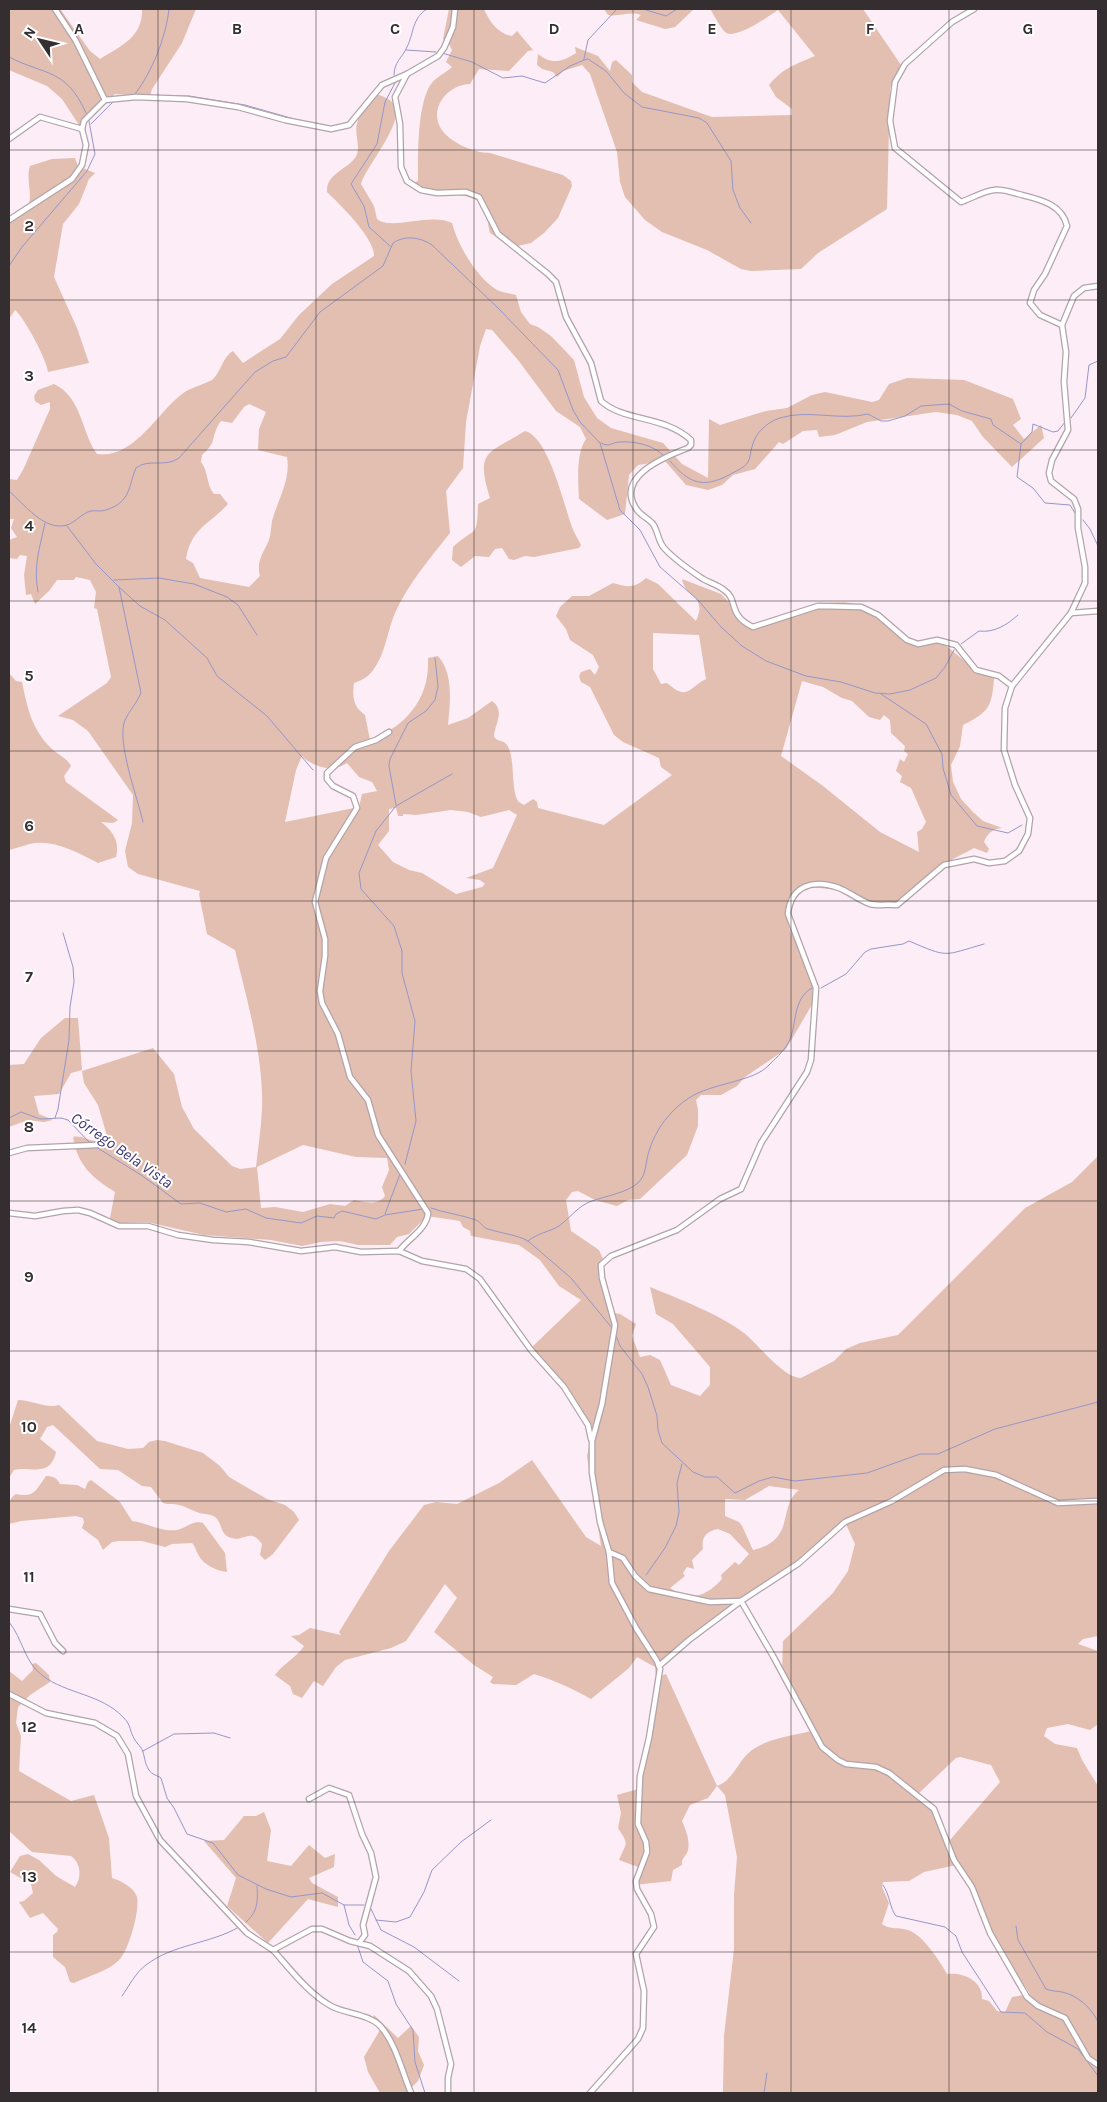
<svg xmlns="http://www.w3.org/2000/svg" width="1107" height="2102" font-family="Karla,sans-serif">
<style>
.green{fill:#e2bfb0;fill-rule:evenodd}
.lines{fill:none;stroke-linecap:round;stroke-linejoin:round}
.stream{stroke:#9696c8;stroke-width:1}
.minor-casing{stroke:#b2a3aa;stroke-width:7}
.minor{stroke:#fff;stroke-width:4.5}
.grid{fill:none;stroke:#342e31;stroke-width:1;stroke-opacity:0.55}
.labels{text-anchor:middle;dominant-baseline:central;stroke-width:4;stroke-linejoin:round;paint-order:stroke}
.water-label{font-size:16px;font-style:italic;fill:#3d3775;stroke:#fff}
.grid-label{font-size:16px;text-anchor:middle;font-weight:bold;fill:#342e31;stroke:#fff;stroke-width:4;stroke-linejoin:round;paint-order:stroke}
</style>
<rect width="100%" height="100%" fill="#fdedf6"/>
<!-- green -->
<g class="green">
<path d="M9,9H60L90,51L100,59C121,46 143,37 142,9H196L182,43L152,89L150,96L115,94L81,128L62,99L47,86L9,70Z"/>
<path d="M449,9H484C489,21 498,34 512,36L517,31L533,50L528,51L509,71L479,69L470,84C450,84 429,106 440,127C448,142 474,153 490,153L563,175L571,181L572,186L558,218L544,233L531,243L513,247L490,233C488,226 488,217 485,210C474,184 428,203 409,184L418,181C418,156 417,104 431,84C437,76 446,73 452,67L446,62L452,50L449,44L443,39Z"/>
<path d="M604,9H694L675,27L665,29L636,20L641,15C630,11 619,17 608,15Z"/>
<path d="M710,9H863L901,65L890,88L887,209L818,253L801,269L751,271L741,269L707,250L662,232L645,220L625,197L620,182L617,152L590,74L582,65L563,71L557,77L553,72L542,69L537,65L538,54C552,65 562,62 576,53L575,47L598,56L610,71L612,62L616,60L632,75V82L642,92L712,117L792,115V109L776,97L769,85C784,67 795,65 815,56L778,10C769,16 734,41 725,32C719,26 715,16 710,9Z"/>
<path d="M372,92C378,95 388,97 393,103C408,119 366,166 361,184L374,206L377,219C391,231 431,212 452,223C458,246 477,278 497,290C503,293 510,293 516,295L521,312L530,324L538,327L551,336L574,360L584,397L597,418L611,428L663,443L682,464L708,478L709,419L720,425L766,411L787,408L812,395L825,392L872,402L879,400L889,384L907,378L964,380L1013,399L1021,419L1013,425L1024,439L1041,425L1044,438L1012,467L983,437L972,421L957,415L936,412L867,422L835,435L819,437L817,430L803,431L783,444L779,442L755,469L733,475L722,485L708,490L686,485L665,461L638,465L629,475L625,514L607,520L579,499C578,479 576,454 586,439L580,427L556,411L518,360L492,330L486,329L480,346L466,422L463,468L446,491L450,533C430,558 408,584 395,613C388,629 386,649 377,664C371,675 365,679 354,683C352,696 353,707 365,715L370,740C407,726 430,698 428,658L438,656C454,674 450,703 448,725L468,718L492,701C506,711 494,725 494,737C498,742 504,740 507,745C516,758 510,792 519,802L524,805L533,799L537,802L538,808L604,825L672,775L661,767L659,758L623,742L614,735L590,687L581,682L579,676L581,672L590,669L595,675L599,667L593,655L570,640L566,629L556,616L560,607L572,596H589L613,583C627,587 634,589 646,578L658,584L696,621C708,595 685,598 682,579L721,594L742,616V622L756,626C783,616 827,596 856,604C880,611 893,644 920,642C925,642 931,638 935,637L976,670L994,678C992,708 988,712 963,725L960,746L951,765L953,782L961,799L973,812L983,821L1002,828C993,829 987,833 984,842L989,849L987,853L974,848C960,856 946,861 933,872C920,883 910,898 896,907C858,902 834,881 796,890L789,900L786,911L790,932L801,944L812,974L813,1003L786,1049L745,1077L737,1086L721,1095H701L696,1100L698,1110V1126L687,1155L640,1199L628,1200L617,1206L595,1200L578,1191L572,1192L566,1200L571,1231L599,1250L603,1259L602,1279L614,1313L620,1314L636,1324L632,1336L640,1357L650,1355L660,1360L671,1385L700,1396L710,1385V1367L673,1324L656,1314L650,1287C679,1299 719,1314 744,1333C758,1344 783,1378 801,1378L834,1361L846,1349L860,1343L898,1335L1025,1208L1072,1182L1098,1156V1636L1083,1639L1078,1644L1098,1651V1724L1090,1730L1068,1724L1047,1728L1044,1736L1055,1744L1077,1748L1082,1760L1098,1786V2093H723L724,2036L734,1949V1895L737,1857L725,1795L717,1786L708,1798L690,1805L682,1821C686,1830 690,1840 688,1850C686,1857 681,1858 682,1865L673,1870L671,1881L634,1885L638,1867L619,1860C626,1842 630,1846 618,1828L621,1813L617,1795L638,1789L656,1679L655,1667L637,1657L629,1668L591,1699C573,1689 554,1680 534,1674L516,1685L493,1684L490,1682L493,1677L474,1665L434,1632L457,1598L445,1584L406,1641L391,1648L345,1660L336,1667L323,1686L314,1681L302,1698L293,1694L290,1686L275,1675C284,1663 296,1658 304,1646L291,1636L299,1635L310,1628L341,1635L339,1632L389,1551L424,1505L436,1502L457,1504L499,1483L532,1460L586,1537L601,1546L587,1456L593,1427L532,1347L581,1300L559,1286L540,1260L519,1245L471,1236L470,1231L463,1227L460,1221L427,1216L409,1234L397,1237L390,1245H358L340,1241L321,1242L302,1246L271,1240L204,1235L147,1222L117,1223L110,1218L115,1192C92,1178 77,1164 73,1137C85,1134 97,1149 107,1136L98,1105L84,1083L82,1071L153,1048L174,1074L182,1107L194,1129L232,1166L240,1169L256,1167C258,1148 261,1129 262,1110C264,1057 247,1001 235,950L207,934L199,894L200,891L138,874L128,867L125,851L132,823L133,795L88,731L73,720L58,716L107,683L111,677L97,609L94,608L96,592L90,580L76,577L74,580H57L49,591L35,604L31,594L26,595L24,575L27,556L20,555L17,559L9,558V540L17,537L11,528L14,519H9V479L17,480L23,470L50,409V402L41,405L35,401L34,396L38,390L54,384C82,397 81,432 97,454C134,459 156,414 182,394C191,387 209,383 213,379C222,370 222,358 233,351L243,363L280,339L299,315L332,284L374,256C375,239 340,204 327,192C326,174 346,170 355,158C362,148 354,135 357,124C359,114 367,102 372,92ZM249,404L266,412L259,429L258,450L287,457C291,480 278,499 272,521C271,527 271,534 269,540C263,554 256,561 260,576L249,587L200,578L193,563L186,559C191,528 210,524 228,504L220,494H214C206,485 209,472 201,462L202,455C219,440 209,438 221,421L232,423L244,407ZM653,633L699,635L706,679C687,689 688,701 667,683L661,684L653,669ZM802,681L823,687L842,698L852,701L869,717L880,720L884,715L890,720L891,733L905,746L904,751L908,754L904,762L900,759L896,771L902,776L900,782L911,788L926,822L922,829L917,832L919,852L880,832L823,786L781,756ZM302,756C313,767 333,773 347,763L359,777L372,782L377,791L362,794L359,807L285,822L296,770ZM396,808L398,816H403V814L416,815L451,810L468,812L481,817L509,810L517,815L493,868L466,878L480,880L485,884L482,887L456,894L422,873L409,870L393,862L378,845L389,831V809ZM303,1145L356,1157L387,1158L389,1170L382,1187L385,1196C377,1206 366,1202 354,1200L345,1206L330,1204L303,1212L275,1207L261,1208L257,1167ZM769,1486L799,1490C777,1507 797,1540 753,1550L742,1526L739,1522L725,1516V1499L745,1500ZM844,1520L855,1544L848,1571L833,1593L783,1641L782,1671L811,1731C792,1736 769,1738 752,1750C738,1760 734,1780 717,1786L666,1674L661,1676L662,1666L753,1590L804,1557ZM718,1529L730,1534L749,1554L739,1565L735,1562L721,1575L722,1579C707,1596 691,1602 670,1588L685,1576L683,1573L687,1567L694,1569L692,1560L703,1549C701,1538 706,1531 718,1529ZM960,1757L991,1765L1000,1782L950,1840L943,1830L939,1819L918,1794L956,1758ZM956,1865L975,1895L995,1941L1030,1994L1012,1997L1005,2012L997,2011L989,2001L982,1999C983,1980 962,1972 947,1974C939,1960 923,1935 908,1930C900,1927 889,1930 882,1924L889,1903L882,1887L883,1882L909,1881L924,1872Z"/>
<path d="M75,158L78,166L95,173L89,179L79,204L63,224L54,277L77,328L89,363L48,372C47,360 24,317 15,310L9,319V220C14,217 22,214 26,209C35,199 25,181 30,166L52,159Z"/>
<path d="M525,431C549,437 564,506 572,527C574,533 578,539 581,545L579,548L534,557L525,556L514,560L509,559L502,548L495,549L489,557L475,556L461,567L452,560L453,547C476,526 477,539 478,504L490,498C475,450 488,454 525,431Z"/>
<path d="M9,673L16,681L22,682C27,707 32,730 51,748C58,755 66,757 71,766L64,776L66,782L118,820L113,823L101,822C113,831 120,842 116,857L98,863C79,853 57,841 35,843C27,844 17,848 9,850Z"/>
<polygon points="65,1018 78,1018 82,1070 71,1073 59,1094 34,1096 39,1114 53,1120 44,1122 28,1120 9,1127 9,1065 24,1064 41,1038"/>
<path d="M18,1400C32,1400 46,1409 59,1405L97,1441L128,1449L143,1448L149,1442L157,1440L165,1441L203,1453L220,1466L229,1477L267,1499L285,1505L294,1512L299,1520L273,1554L265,1560L260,1555L262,1544C250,1527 245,1542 231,1538C219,1534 223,1523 215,1517C209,1513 203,1515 197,1512C191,1510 185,1506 179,1505C174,1503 168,1505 163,1503L151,1487L142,1486L118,1470L100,1469L53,1425L47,1427L40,1439L56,1452C50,1478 31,1466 14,1470L9,1478V1428Z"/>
<path d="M46,1476C53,1476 57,1478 60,1484L77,1485L85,1489L88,1482L91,1480L120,1502L132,1521C147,1523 161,1532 177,1530C187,1528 192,1520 203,1523L225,1553L227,1572C217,1571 202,1564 198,1554C195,1549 196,1547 192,1543L172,1544L165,1547L142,1541H119L112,1542L103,1550L98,1540L82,1528L84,1522L83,1518L76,1516L21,1521L9,1524C9,1513 6,1500 16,1494C35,1498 36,1490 46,1476Z"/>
<path d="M36,1663L49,1675L50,1682L30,1695L18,1707L16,1723L21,1736L19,1771L71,1801L94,1795L109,1838L112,1878C121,1881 134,1887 137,1897C140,1910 129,1950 119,1960C109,1971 88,1976 74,1983L70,1982L65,1967L53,1957V1935L57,1932L58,1929L43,1913L30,1918L19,1902L24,1901L33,1893L31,1884L10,1872L20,1856L28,1854L39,1860L56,1876L75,1887C82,1877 81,1863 71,1856L32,1852L9,1831V1671L22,1681L33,1670L32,1664Z"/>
<polygon points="264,1812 271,1830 267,1861 291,1866 309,1845 325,1858 335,1854 334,1867 309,1878 312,1883 338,1897 338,1907 308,1899 268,1943 227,1906 236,1878 204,1841 224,1840 244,1816 256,1816"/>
<polygon points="374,2015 398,2038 411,2026 419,2037 418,2051 424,2065 418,2081 410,2089 413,2093 380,2093 368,2072 364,2057 380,2030 374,2020"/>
</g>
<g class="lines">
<!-- stream -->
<g class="stream">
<polyline points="643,9 666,16 677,9"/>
<polyline points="406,50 436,52"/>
<polyline points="442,53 472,62 503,78 522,76 545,83 570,66 584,60"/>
<path d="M9,57C46,76 66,68 86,113"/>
<polyline points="584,59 588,40 617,9"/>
<polyline points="584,60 588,59 606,71 624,93 642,107 699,118 707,123 731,161 733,190 740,208 751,223"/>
<path d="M394,75C394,62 402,58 407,47C414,33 412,18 427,9"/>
<path d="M135,94C152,72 166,37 169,9"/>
<polyline points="117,96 189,96 245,105 294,119"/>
<polyline points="91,124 113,102"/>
<polyline points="390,246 369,227 364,206 351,184 377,144 385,102 395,83"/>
<polyline points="9,266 22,247 87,171 95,154 89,121"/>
<polyline points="1071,418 1085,398 1089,365 1098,361"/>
<polyline points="1065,422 1058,431 1053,432 1033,424 1032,432 1021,444 1017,477 1033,488 1045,503 1070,505 1075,513"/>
<path d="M601,443C609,448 612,442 620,442C635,441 653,445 663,455"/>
<path d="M670,461C689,483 702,489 729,475C735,471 745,468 748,462C751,457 750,452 752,447C755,433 767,422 780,418C808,409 839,421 868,414L881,421H888L905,416L921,406L949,404L962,411L991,419L993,425L1021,444"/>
<path d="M9,491C24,504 45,532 67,525C76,522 82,513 91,511C95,510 101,512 106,510C131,502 128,487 136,468C148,458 165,468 179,458L255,372L273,361L286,357L320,312L383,266L393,243C405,235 420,237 432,245L498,308L558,370L573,410L580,422L600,443L620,510L640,530L660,567L698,600L721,627L742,646L766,661L806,676L841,682L875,693L890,694L910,690L936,678L945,667L954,650"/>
<polyline points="1083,520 1090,529 1098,546"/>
<polyline points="67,526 96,564 119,587 140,606 165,620 207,658 217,676 267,716 313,770"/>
<polyline points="114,580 159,578 194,584 227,597 238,605 257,635"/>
<path d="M119,587L141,693C137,703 129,711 125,720C116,741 138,799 143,822"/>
<path d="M38,592C33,566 40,547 45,523"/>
<path d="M961,644L979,631C994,633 1007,625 1018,615"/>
<polyline points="881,694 926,724 942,754 943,768 951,795 977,826 1008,833 1022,825"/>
<polyline points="396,805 389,766 390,759 408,723 426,711 435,700 438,686 435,658"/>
<path d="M821,988L846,974L865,952L871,949L903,944L909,941C949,958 942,956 984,944"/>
<polyline points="9,1118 21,1112 40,1119 61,1118 68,1120 90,1143"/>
<polyline points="55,1118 58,1109 69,1040 70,1007 74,982 73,967 63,933"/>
<polyline points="96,1147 141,1175 181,1204 200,1203 226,1212 246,1209 266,1218 301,1223 317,1216 334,1218 336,1214 342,1211 376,1219 385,1215 423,1209"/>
<polyline points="405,1164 416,1121 411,1071 415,1021 402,973 402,951 394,926 361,889 359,873 376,831 396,806 452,774"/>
<path d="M431,1208C445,1213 462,1215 476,1220C481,1222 483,1228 488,1229C500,1233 518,1235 528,1241L571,1278L612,1328"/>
<polyline points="385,1214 400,1174"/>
<path d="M528,1241C538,1233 549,1232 559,1226C570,1218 579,1205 592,1201C606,1196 626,1193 638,1183C647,1174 645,1163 649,1151C655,1130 671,1109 689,1098C711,1083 754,1082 769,1065C775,1059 783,1052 787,1045C798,1028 791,999 812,988"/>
<polyline points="615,1333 620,1346 642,1374 648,1387 657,1416 658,1430 662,1443 693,1472 705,1477 717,1477 735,1493 759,1481 773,1477 795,1481 867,1473 920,1454 938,1454 995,1429 1098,1402"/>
<polyline points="646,1575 665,1548 676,1526 679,1512 677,1483 682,1464"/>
<path d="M9,1622C23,1639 24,1662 43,1676C67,1694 101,1694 123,1717C132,1726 129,1731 135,1740C137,1744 142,1747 143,1752C145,1759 145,1764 149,1770C152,1775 157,1775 161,1778L167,1798L174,1808L187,1834L213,1843L238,1875L266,1889L291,1897L322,1893L344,1905H364"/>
<polyline points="143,1751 174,1734 214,1733 230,1738"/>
<path d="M883,1885C890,1895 890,1909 896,1916L945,1927L956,1936L962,1952L1001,2012L1025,2013L1047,2032L1078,2049L1098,2076"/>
<polyline points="344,1905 349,1925 355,1935"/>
<polyline points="371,1909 381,1930 414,1947 459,1981"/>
<polyline points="376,1920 396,1922 410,1917 424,1892 432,1870 461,1842 491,1820"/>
<path d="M246,1922C258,1912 258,1900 257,1886"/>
<path d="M1016,1926L1018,1940L1046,1989C1051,1991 1056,1991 1062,1992C1077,1995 1092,2008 1098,2022"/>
<polyline points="357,1944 363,1962 388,1981 396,2004 413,2030 415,2062 425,2093"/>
<path d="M122,1996C129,1986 136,1972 146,1965C173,1944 210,1944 239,1927"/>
<polyline points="764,2093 767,2073"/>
</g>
<!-- minor casing -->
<g class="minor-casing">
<g id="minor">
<polyline points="55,9 76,41 105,100"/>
<path d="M455,9L453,27L444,48L438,56L407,74L395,97L400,124L401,167L407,181L421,190L437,193L466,192L479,197L498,234L548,274L556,282L566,317L591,363L601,401C624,422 664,415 691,440V445L688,448C664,457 612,478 638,511C642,516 649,519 653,524C658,531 658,541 664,548C674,559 691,571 703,579C710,583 718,585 724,590C739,600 727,615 753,627L818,606L861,607L878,615L907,640L918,644L937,640L956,645L976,670L999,676L1012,686"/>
<path d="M974,9L952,22L905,64L895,82L890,121L895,148L961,202C972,198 984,191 994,190C1002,189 1011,192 1018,194C1037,199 1062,203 1067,226L1045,274L1034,290L1030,303L1040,315L1062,325"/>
<polyline points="9,139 40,117 82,129"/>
<polyline points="9,220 72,179 82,165 86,145 82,129 84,121 105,100 136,97 187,99 238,107 285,120 331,129 349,125 382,85 407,74"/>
<polyline points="1071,613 1098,611"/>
<path d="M389,732L376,740L355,747L327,773V779L333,786L353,796L357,808L326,858L315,902L325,939V956L320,991L322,1003L338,1034L350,1077L368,1100L378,1135L428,1213C427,1229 408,1239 399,1251"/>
<polyline points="9,1153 27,1148 97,1145"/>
<polyline points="9,1213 35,1216 63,1211 78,1210 90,1213 119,1226 148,1226 178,1235 213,1240 249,1242 301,1251 335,1247 361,1252 399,1251 422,1261 466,1269 480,1279 531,1350 564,1387 588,1425 591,1439"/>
<polyline points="609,1552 623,1558 635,1576 649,1589 710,1602 741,1601 773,1656 822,1747 838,1760 846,1764 876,1767 889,1773 934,1809 954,1860 972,1887 990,1933 1027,1997 1038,2006 1065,2018 1088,2058 1098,2065"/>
<polyline points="9,1609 40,1614 55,1643 63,1651"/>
<polyline points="659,1666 689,1640 741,1601 799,1563 845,1522 892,1501 944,1470 965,1469 996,1475 1058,1503 1098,1501"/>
<polyline points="9,1694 46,1713 95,1723 117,1736 128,1754 136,1796 160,1840 247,1933 273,1950 312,1929 322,1929 350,1941 370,1946 409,1971 431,1996 437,2009 451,2064 448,2078 448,2093"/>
<polyline points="309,1799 329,1788 349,1795 362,1834 371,1853 376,1877 363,1925 365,1935 359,1943"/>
<path d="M273,1950C290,1969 309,1994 331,2006C346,2014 370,2014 381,2027C396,2044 402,2072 411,2093"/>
<path d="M590,2093L638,2039L643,2028L644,1991L636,1954L654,1927L651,1914L637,1889L636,1881L647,1852L646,1842L638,1824L640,1776L649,1738L660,1669L657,1661L636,1628L612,1583L609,1552L600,1522L592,1473V1441L602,1404L615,1325L602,1278L601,1265L611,1256L677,1230L720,1199L741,1189L761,1143L807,1072L811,1060L816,988L788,914C791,885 813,879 839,888C849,892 859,900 870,904C878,906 889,904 897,905L944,865L974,859L989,863L1005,861L1019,851L1028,834L1030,818L1015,785L1004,750L1005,708L1012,686L1071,613L1085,583V567L1078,528V509L1074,499L1051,481L1049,473L1052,460L1068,430L1064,382L1066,352L1062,325L1074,296L1084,288L1098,286"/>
</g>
</g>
<!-- minor -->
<use href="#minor" class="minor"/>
</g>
<!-- grid -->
<path class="grid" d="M158,9V2093M316,9V2093M474,9V2093M633,9V2093M791,9V2093M949,9V2093M9,150H1098M9,300H1098M9,450H1098M9,601H1098M9,751H1098M9,901H1098M9,1051H1098M9,1201H1098M9,1351H1098M9,1501H1098M9,1652H1098M9,1802H1098M9,1952H1098"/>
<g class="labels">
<!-- water labels -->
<g class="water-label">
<text transform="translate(122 1150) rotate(35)">Córrego Bela Vista</text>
</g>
</g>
<g class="grid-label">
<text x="79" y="34">A</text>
<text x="237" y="34">B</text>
<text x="395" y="34">C</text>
<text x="554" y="34">D</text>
<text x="712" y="34">E</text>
<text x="870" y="34">F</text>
<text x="1028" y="34">G</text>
<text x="29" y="231">2</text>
<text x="29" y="381">3</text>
<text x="29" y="531">4</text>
<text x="29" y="681">5</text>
<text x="29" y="831">6</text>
<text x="29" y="982">7</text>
<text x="29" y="1132">8</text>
<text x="29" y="1282">9</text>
<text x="29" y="1432">10</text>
<text x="29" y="1582">11</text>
<text x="29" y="1732">12</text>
<text x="29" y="1882">13</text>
<text x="29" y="2033">14</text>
</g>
<!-- border -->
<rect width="1107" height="2102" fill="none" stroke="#342e31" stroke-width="20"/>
<!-- north arrow -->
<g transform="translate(40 40) rotate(305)" stroke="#ffffff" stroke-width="4" paint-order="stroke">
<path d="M0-4L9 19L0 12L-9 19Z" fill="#342e31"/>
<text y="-8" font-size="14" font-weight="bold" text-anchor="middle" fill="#342e31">N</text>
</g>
</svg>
